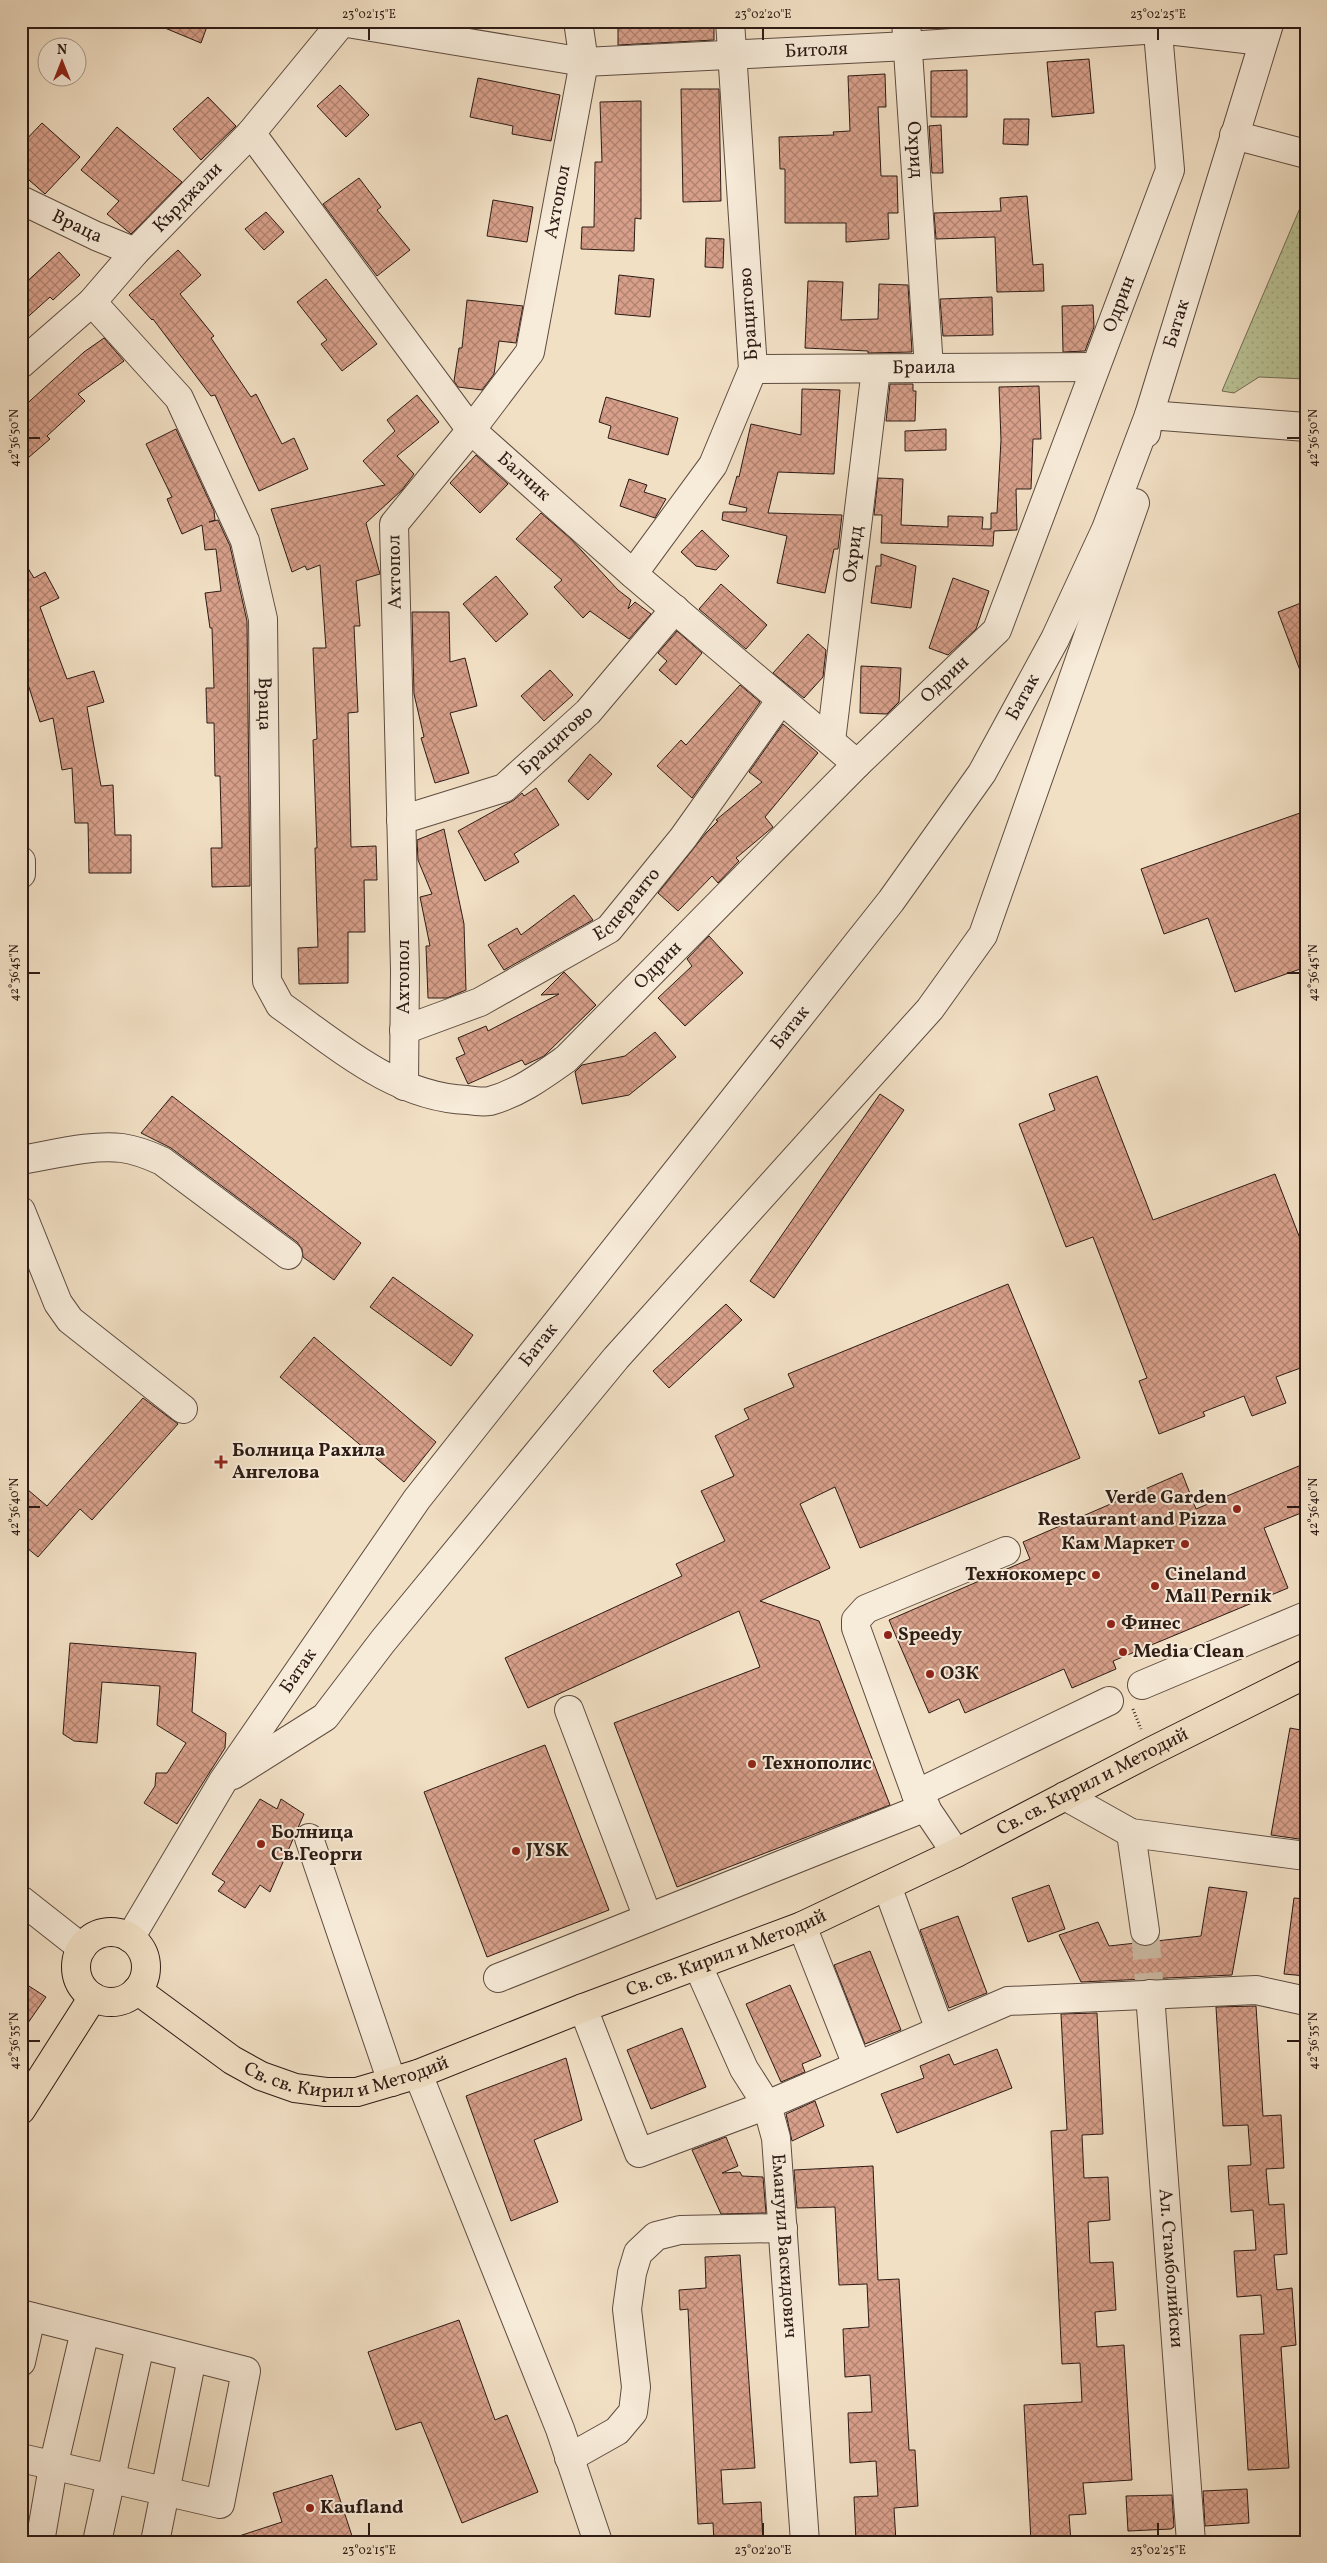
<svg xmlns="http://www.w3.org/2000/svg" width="1327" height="2563" font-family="Vollkorn,serif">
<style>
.grass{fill:url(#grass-dots);stroke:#736e55}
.building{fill:url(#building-cross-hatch);stroke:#2d1b15}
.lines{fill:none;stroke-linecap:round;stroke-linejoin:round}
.minor-tunnel{stroke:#cbb9a2;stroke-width:28;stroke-dasharray:28 14;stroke-linecap:butt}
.minor-casing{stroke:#5e4c41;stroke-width:30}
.major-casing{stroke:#2d1b15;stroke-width:30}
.path{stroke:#2d1b15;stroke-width:3;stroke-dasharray:1 2.5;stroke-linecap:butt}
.minor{stroke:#f7ebd9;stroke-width:28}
.major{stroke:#f2e0c5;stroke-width:28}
.ticks{fill:none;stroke:#2d1b15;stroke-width:2}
.poi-dot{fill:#8f2418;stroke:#f7ebd9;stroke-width:2}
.labels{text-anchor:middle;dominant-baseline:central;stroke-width:4;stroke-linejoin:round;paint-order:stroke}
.street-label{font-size:19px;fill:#2d1b15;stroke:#f7ebd9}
.poi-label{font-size:19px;font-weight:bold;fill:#2d1b15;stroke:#f7ebd9;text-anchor:start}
.neatline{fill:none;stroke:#2d1b15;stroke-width:2}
.ticks-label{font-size:12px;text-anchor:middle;fill:#2d1b15}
</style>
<defs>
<pattern id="grass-dots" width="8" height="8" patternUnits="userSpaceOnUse" patternTransform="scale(1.25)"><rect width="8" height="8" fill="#b9c295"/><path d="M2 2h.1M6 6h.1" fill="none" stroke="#9fa680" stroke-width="1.8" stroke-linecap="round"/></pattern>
<pattern id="building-cross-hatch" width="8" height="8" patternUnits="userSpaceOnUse" patternTransform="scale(1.25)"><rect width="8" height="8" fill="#d8a08b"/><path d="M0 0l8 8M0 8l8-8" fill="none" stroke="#b08270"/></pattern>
</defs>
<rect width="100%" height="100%" fill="#f2e0c5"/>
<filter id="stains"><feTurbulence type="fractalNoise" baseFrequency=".004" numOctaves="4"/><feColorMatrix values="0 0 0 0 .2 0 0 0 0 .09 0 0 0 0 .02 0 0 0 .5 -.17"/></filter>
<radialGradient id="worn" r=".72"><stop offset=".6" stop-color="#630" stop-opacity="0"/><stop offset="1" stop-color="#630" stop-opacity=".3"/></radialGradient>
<!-- grass -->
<polygon class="grass" points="1306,194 1306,379 1259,377 1234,393 1222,391"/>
<!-- building -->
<g class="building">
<polygon points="148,21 209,21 201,43"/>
<polygon points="618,21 714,21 714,40 618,45"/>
<polygon points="1089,59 1094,113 1052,117 1047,62"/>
<polygon points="967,70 967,117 931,117 931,71"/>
<polygon points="885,74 886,107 878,107 881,176 897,176 898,213 888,213 889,239 846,242 846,223 785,223 785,169 780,169 779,137 834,135 833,132 850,131 848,76"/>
<polygon points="478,78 560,95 551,141 512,134 513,126 470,117"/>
<polygon points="340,85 369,115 346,137 317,106"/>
<polygon points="681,89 719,89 721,201 683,202"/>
<polygon points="208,97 236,126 201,160 173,129"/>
<polygon points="641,101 641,219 635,218 634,251 581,249 582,227 594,227 595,162 602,162 600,102"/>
<polygon points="1004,119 1029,119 1028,145 1003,144"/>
<polygon points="42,123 80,157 45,194 21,173 21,145"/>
<polygon points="941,125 943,173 932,173 929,126"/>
<polygon points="117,127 182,182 131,234 107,214 119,201 81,170"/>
<polygon points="359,178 381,207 377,210 410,250 377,276 323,204"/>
<polygon points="1027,196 1033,265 1043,264 1044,291 997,292 995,237 936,239 934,213 1001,211 1000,198"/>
<polygon points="493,200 533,207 527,242 487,236"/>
<polygon points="266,212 284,232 264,250 245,229"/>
<polygon points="706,238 724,239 723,268 705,267"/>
<polygon points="178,250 201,275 180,294 214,336 211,338 251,397 256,394 282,444 294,438 308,469 259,491 215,395 211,396 153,319 152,320 129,295"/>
<polygon points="59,252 80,275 53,300 50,297 21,323 21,287"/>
<polygon points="619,275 654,279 650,317 615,314"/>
<polygon points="326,279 377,344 342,371 321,344 327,340 297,302"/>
<polygon points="808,281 843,282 841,320 878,319 879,284 908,285 912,352 868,353 868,351 805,348"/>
<polygon points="992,297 993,335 943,336 940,299"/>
<polygon points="467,300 523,306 516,343 499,341 494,374 482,390 458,387 454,381 459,348 462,348"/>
<polygon points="1093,305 1094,327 1085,351 1063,352 1062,306"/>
<polygon points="104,338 124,361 78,394 85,401 47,436 50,439 21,464 21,409 84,352"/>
<polygon points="890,384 913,384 913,391 916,391 915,421 886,421"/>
<polygon points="1039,386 1041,439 1033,439 1031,489 1016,489 1017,530 994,531 993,546 881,543 882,515 874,515 878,478 903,479 901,525 948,527 948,516 983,517 982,529 991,529 991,513 997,513 1001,440 999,387"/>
<polygon points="802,389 840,390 834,474 778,472 768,513 842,515 838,549 834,549 825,593 777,583 787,536 722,520 723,512 746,512 747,508 729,504 737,476 739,477 751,424 801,435"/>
<polygon points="417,395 439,422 397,456 414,474 402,490 366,523 380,574 356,581 360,626 354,626 358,712 348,713 351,847 376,846 377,880 364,880 365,932 348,932 348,983 299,984 298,948 318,947 315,848 317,848 313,740 317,739 313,648 326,648 320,565 307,570 305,566 292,572 271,509 385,485 363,461 395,431 387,420"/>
<polygon points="606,397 678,418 668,455 608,438 611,426 599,422"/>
<polygon points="176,429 214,511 215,520 209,522 218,520 230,546 247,621 250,886 212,887 211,848 222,848 220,776 215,776 214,723 207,723 206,688 214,688 212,628 210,628 205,593 221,591 216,549 205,550 202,525 182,534 167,499 172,497 146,444"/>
<polygon points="946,429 946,450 905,451 905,431"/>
<polygon points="476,455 508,484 480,513 450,483"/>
<polygon points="629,479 647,485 644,492 666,499 655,518 620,506"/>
<polygon points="541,513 570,538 618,590 631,600 628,609 635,602 651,614 629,639 590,611 583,618 554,587 562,580 516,539"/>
<polygon points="702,530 729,556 716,570 696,566 681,552"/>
<polygon points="881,554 916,566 911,608 871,603 876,566 881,566"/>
<polygon points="21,557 34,578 45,572 59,598 40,607 67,679 94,671 104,702 87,707 101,786 113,785 115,835 131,835 131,873 89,873 88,823 75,823 72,768 62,770 53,718 40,722 21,662"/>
<polygon points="496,576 528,614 496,642 463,604"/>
<polygon points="953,578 989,591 976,629 948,655 929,648"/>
<polygon points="721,584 767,625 746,649 699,609"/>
<polygon points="1306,601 1306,680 1304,681 1278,612"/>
<polygon points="412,612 449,612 450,662 465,658 477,706 450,713 469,773 435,783 421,738 424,737 414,694"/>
<polygon points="677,631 702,653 676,685 659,670 667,661 658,653"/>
<polygon points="808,634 826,650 823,677 804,698 773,673"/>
<polygon points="861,666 901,668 899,702 887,714 860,713"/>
<polygon points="550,670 573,695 544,721 521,696"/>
<polygon points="740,685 760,702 692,798 657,766 681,740 686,745"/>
<polygon points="783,724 818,753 765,817 773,827 736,858 739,861 718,883 712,876 678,911 658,893 706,833 718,821 716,820 762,782 749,772"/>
<polygon points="590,754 612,774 588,800 568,781"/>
<polygon points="536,788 559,825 514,854 519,862 485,881 458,831 514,800 522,793 524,796"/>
<polygon points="1300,813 1306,828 1306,967 1235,992 1208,918 1164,934 1141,869"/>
<polygon points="444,829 464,924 466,990 447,998 428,998 426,946 430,946 420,897 432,894 418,860 417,840"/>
<polygon points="574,895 593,920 504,970 488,945 517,928 521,935"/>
<polygon points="709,936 743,973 685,1026 658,998 692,966 687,959"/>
<polygon points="564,972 596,1005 544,1056 525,1065 522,1060 468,1084 456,1058 465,1054 458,1038 486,1026 488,1031 559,994 541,995"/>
<polygon points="655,1032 676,1057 629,1095 582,1104 575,1072 582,1065 625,1056"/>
<polygon points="1097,1076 1153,1220 1275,1174 1306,1254 1306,1366 1276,1377 1286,1403 1252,1416 1244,1396 1203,1412 1205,1416 1159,1434 1139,1381 1147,1378 1093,1237 1066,1247 1019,1124 1055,1110 1049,1094"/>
<polygon points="880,1094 904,1110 774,1298 750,1281"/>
<polygon points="172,1096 361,1243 334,1280 303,1257 302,1249 297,1242 171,1148 141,1133"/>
<polygon points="393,1277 473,1335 451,1366 370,1307"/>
<polygon points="1008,1284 1080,1458 860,1548 835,1487 800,1504 830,1568 760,1601 819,1621 890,1805 677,1887 614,1723 760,1667 739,1611 528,1708 505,1658 682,1576 676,1564 725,1541 701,1491 734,1476 715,1436 749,1419 744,1409 794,1387 788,1374"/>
<polygon points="726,1304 742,1320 669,1388 653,1371"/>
<polygon points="314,1337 436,1442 404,1482 280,1377"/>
<polygon points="143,1398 178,1424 92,1520 80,1509 38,1557 21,1543 21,1484 47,1506"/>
<polygon points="1306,1463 1306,1511 1264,1528 1288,1588 1113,1661 1116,1669 1072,1688 1064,1669 965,1713 959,1699 929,1713 889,1620 1030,1559 1023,1542 1182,1473 1196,1509"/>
<polygon points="70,1643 196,1653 192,1712 226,1733 225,1748 177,1824 144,1803 155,1786 156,1773 167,1773 186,1743 157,1725 160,1686 102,1682 97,1743 74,1741 63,1734"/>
<polygon points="1290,1728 1306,1731 1306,1840 1271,1835"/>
<polygon points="545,1745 609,1910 487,1957 424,1792"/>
<polygon points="260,1799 277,1809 281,1799 304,1814 270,1892 260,1885 245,1908 218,1891 225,1882 212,1874"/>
<polygon points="1049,1885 1065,1929 1028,1942 1012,1898"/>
<polygon points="1209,1887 1247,1892 1232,1975 1081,1982 1059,1935 1098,1922 1109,1946 1136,1943 1147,1946 1156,1941 1201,1936"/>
<polygon points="1294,1898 1306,1899 1306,1976 1284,1974"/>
<polygon points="958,1916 987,1993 949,2008 920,1930"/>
<polygon points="870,1951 901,2030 865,2044 834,1965"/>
<polygon points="21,1981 46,1997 21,2033"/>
<polygon points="790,1985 821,2056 802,2064 805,2072 781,2082 746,2004"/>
<polygon points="1256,2006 1263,2116 1281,2115 1284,2168 1266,2169 1269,2205 1284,2204 1287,2254 1274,2255 1277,2290 1292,2288 1296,2345 1281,2347 1289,2468 1248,2470 1240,2335 1264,2334 1261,2295 1237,2297 1234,2251 1256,2250 1253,2210 1231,2212 1228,2166 1251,2165 1248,2125 1223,2126 1216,2007"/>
<polygon points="1097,2013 1103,2134 1082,2135 1084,2178 1108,2177 1110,2220 1088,2222 1090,2263 1113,2262 1116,2310 1095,2312 1097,2347 1124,2345 1132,2480 1083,2483 1086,2514 1069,2515 1071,2542 1031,2542 1024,2405 1082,2402 1080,2363 1062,2364 1059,2302 1051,2131 1067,2130 1061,2014"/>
<polygon points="682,2028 706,2087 651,2109 627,2050"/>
<polygon points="997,2049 1012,2088 897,2133 881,2094 924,2078 920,2066 949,2054 954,2065"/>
<polygon points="566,2058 582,2120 534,2140 558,2202 511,2221 466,2096"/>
<polygon points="815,2101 824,2126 792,2141 786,2114"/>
<polygon points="726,2137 738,2166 722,2173 740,2172 742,2176 763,2177 766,2213 721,2214 692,2150"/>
<polygon points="873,2166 878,2280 899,2279 909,2450 915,2450 918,2506 894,2508 896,2542 856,2542 854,2497 878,2496 876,2461 850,2463 848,2413 872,2412 870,2375 845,2377 843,2329 869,2327 867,2284 839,2285 835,2207 797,2208 794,2170"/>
<polygon points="740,2255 755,2468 721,2470 723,2504 761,2502 763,2542 714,2542 713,2523 698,2524 688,2309 680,2310 679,2290 706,2288 705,2257"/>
<polygon points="459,2320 495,2420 507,2415 538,2492 462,2523 421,2422 396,2430 368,2352"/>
<polygon points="332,2475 354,2542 234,2542 233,2538 282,2522 273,2493"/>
<polygon points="1247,2489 1249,2523 1205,2526 1203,2491"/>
<polygon points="1172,2495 1174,2527 1171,2529 1128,2531 1126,2496"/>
</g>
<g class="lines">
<!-- minor-tunnel -->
<polyline class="minor-tunnel" points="1145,1931 1150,1994"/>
<!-- minor casing -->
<g class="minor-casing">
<g id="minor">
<path id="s1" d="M335,21L584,62L908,46L1159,29L1262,41"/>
<path id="s2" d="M906,21L929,368"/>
<path id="s3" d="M251,133L471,430L633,574L857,764"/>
<polyline points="1234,135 1306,154"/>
<path id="s4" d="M21,200L96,236L135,252"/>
<path id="s5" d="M92,302L179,398L245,541L263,619L267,981L280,1005C337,1045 394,1097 467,1100C474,1101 483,1102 490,1101C519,1093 542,1076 566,1059L857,764L997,630L1170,170L1157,21"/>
<path id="s6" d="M21,364L92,302L135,252L251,133L343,21"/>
<path id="s7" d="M753,369L1094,367"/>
<polyline points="1146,433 1149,415 1306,427"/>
<polyline points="633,574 713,465 753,369 730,21"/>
<path id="s8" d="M831,741L876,369"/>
<path id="s9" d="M401,820L504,788L588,712L675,609"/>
<polyline points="21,861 21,874"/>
<path id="s10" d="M404,1030L480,1002L609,929L683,838L781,700"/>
<path id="s11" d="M404,1086L405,970L394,524L471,430L530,352L584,62L578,21"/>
<path d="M21,1160C52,1155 92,1144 122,1148C136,1150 149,1155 162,1161L288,1255"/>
<polyline points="21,1211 58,1303 70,1320 183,1409"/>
<polyline points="1142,1685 1306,1616"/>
<polyline points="569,1710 648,1918"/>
<polyline points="233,1775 325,1717 383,1641 616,1358 930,1009 983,935 1135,503"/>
<polyline points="916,1794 1109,1701"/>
<polyline points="1065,1796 1131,1833 1306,1856"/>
<polyline points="1131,1833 1145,1931"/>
<polyline points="309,1838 392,2082"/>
<polyline points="956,1853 916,1794 856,1628 856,1620 866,1609 1006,1551"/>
<polyline points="887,1886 940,2030"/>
<polyline points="21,1900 82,1948"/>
<polyline points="802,1926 857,2065"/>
<path id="s12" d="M130,1938L223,1781L417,1499L891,901L982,773L1055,639L1106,529L1149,415L1270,21"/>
<path id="s13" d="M698,1966L744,2069L767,2105L776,2138L805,2542"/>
<polyline points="498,1978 926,1807"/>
<path id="s14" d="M1150,1994L1191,2542"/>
<polyline points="583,2008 639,2153 767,2105 1008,2001 1256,1990 1306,2001"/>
<polyline points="418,2074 560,2429 598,2542"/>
<polyline points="21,2314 246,2371 220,2504 21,2458"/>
<polyline points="21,2362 31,2317"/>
<polyline points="569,2458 617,2431 633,2412 636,2387 627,2309 632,2273 638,2253 656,2236 680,2230 783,2228"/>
<polyline points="40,2542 53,2467 85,2331"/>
<polyline points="97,2542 140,2345"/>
<polyline points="155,2542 192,2358"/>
</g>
</g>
<!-- major casing -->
<g class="major-casing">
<g id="major">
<circle cx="111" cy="1967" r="35"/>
<path id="s15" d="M137,1990L232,2060L261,2076L295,2088L326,2092H357L418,2074L583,2008L802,1926L956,1853L1152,1751L1306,1674"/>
<polyline points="21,2110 93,1997"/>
</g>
</g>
<!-- path -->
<polyline class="path" points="1133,1709 1141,1729"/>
<!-- minor -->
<use href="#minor" class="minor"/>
<!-- major -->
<use href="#major" class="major"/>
</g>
<!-- ticks -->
<path class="ticks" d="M369,28V40M763,28V40M1158,28V40M28,438H40M1287,438H1300M28,973H40M1287,973H1300M28,1507H40M1287,1507H1300M28,2041H40M1287,2041H1300M369,2523V2536M763,2523V2536M1158,2523V2536"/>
<!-- markers -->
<g class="poi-dot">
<path d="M218.5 1454.5h5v5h5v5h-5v5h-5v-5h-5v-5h5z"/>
<circle cx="1237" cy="1509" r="5"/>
<circle cx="1185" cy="1544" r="5"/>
<circle cx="1096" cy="1575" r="5"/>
<circle cx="1155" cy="1586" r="5"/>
<circle cx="1111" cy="1624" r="5"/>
<circle cx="888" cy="1635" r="5"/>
<circle cx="1123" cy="1652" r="5"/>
<circle cx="930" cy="1674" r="5"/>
<circle cx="752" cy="1764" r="5"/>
<circle cx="261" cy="1844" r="5"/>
<circle cx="516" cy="1851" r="5"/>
<circle cx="310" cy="2508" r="5"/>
</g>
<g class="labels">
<!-- street labels -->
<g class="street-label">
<text stroke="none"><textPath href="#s1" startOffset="485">Битоля</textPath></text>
<text stroke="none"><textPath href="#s2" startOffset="129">Охрид</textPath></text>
<text stroke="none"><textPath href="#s6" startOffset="236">Кърджали</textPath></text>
<text stroke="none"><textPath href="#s11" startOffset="934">Ахтопол</textPath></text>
<text stroke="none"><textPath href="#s4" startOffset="62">Враца</textPath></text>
<text stroke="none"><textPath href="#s5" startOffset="2036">Одрин</textPath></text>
<text transform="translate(749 314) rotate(-94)">Брацигово</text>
<text stroke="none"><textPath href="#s12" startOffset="1936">Батак</textPath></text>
<text stroke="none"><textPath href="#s7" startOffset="171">Браила</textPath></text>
<text stroke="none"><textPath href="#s3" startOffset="440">Балчик</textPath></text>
<text stroke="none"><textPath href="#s8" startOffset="188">Охрид</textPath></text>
<text transform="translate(395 572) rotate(-91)">Ахтопол</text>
<text stroke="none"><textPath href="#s5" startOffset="1616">Одрин</textPath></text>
<text stroke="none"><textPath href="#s12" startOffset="1531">Батак</textPath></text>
<text stroke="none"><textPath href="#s5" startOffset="452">Враца</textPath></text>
<text stroke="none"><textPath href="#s9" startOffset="178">Брацигово</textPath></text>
<text stroke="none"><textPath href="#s10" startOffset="259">Есперанто</textPath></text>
<text stroke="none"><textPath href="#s5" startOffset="1211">Одрин</textPath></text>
<text transform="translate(404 977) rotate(-90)">Ахтопол</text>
<text stroke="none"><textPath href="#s12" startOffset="1126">Батак</textPath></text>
<text stroke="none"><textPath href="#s12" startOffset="721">Батак</textPath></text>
<text stroke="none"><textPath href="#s12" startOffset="316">Батак</textPath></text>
<text stroke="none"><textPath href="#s15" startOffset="1049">Св. св. Кирил и Методий</textPath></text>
<text stroke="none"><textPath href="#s15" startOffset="644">Св. св. Кирил и Методий</textPath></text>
<text stroke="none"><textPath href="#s15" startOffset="239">Св. св. Кирил и Методий</textPath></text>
<text stroke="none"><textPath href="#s13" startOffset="298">Емануил Васкидович</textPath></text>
<text stroke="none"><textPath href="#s14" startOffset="275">Ал. Стамболийски</textPath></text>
</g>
<!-- poi labels -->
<g class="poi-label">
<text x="232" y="1451">Болница Рахила<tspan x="232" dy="22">Ангелова</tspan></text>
<text x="1227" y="1498" text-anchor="end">Verde Garden<tspan x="1227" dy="22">Restaurant and Pizza</tspan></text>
<text x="1175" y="1544" text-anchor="end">Кам Маркет</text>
<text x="1086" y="1575" text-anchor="end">Технокомерс</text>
<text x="1165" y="1575">Cineland<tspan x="1165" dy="22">Mall Pernik</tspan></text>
<text x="1121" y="1624">Финес</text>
<text x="898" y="1635">Speedy</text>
<text x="1133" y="1652">Media Clean</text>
<text x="940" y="1674">ОЗК</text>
<text x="762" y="1764">Технополис</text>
<text x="271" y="1833">Болница<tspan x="271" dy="22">Св.Георги</tspan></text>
<text x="526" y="1851">JYSK</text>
<text x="320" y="2508">Kaufland</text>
</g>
</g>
<!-- margin -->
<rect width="1327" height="2563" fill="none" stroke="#f2e0c5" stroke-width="55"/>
<!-- north arrow -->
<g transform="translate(62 62)"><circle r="24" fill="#f7ebd9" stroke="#a6988b"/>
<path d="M0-4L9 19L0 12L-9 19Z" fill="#8f2418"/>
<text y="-8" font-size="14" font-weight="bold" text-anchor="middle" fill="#2d1b15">N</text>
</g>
<rect x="28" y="28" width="1272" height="2508" class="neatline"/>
<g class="ticks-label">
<text x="369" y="18">23°02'15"E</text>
<text x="763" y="18">23°02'20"E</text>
<text x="1158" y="18">23°02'25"E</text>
<text transform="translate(14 438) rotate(-90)" y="4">42°36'50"N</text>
<text transform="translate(1313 438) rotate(-90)" y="4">42°36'50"N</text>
<text transform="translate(14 973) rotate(-90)" y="4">42°36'45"N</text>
<text transform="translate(1313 973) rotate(-90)" y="4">42°36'45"N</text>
<text transform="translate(14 1507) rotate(-90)" y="4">42°36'40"N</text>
<text transform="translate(1313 1507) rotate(-90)" y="4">42°36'40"N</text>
<text transform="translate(14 2041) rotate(-90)" y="4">42°36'35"N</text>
<text transform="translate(1313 2041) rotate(-90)" y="4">42°36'35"N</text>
<text x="369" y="2554">23°02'15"E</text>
<text x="763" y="2554">23°02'20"E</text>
<text x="1158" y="2554">23°02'25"E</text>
</g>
<rect width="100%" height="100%" filter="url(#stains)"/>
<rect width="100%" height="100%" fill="url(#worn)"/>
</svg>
